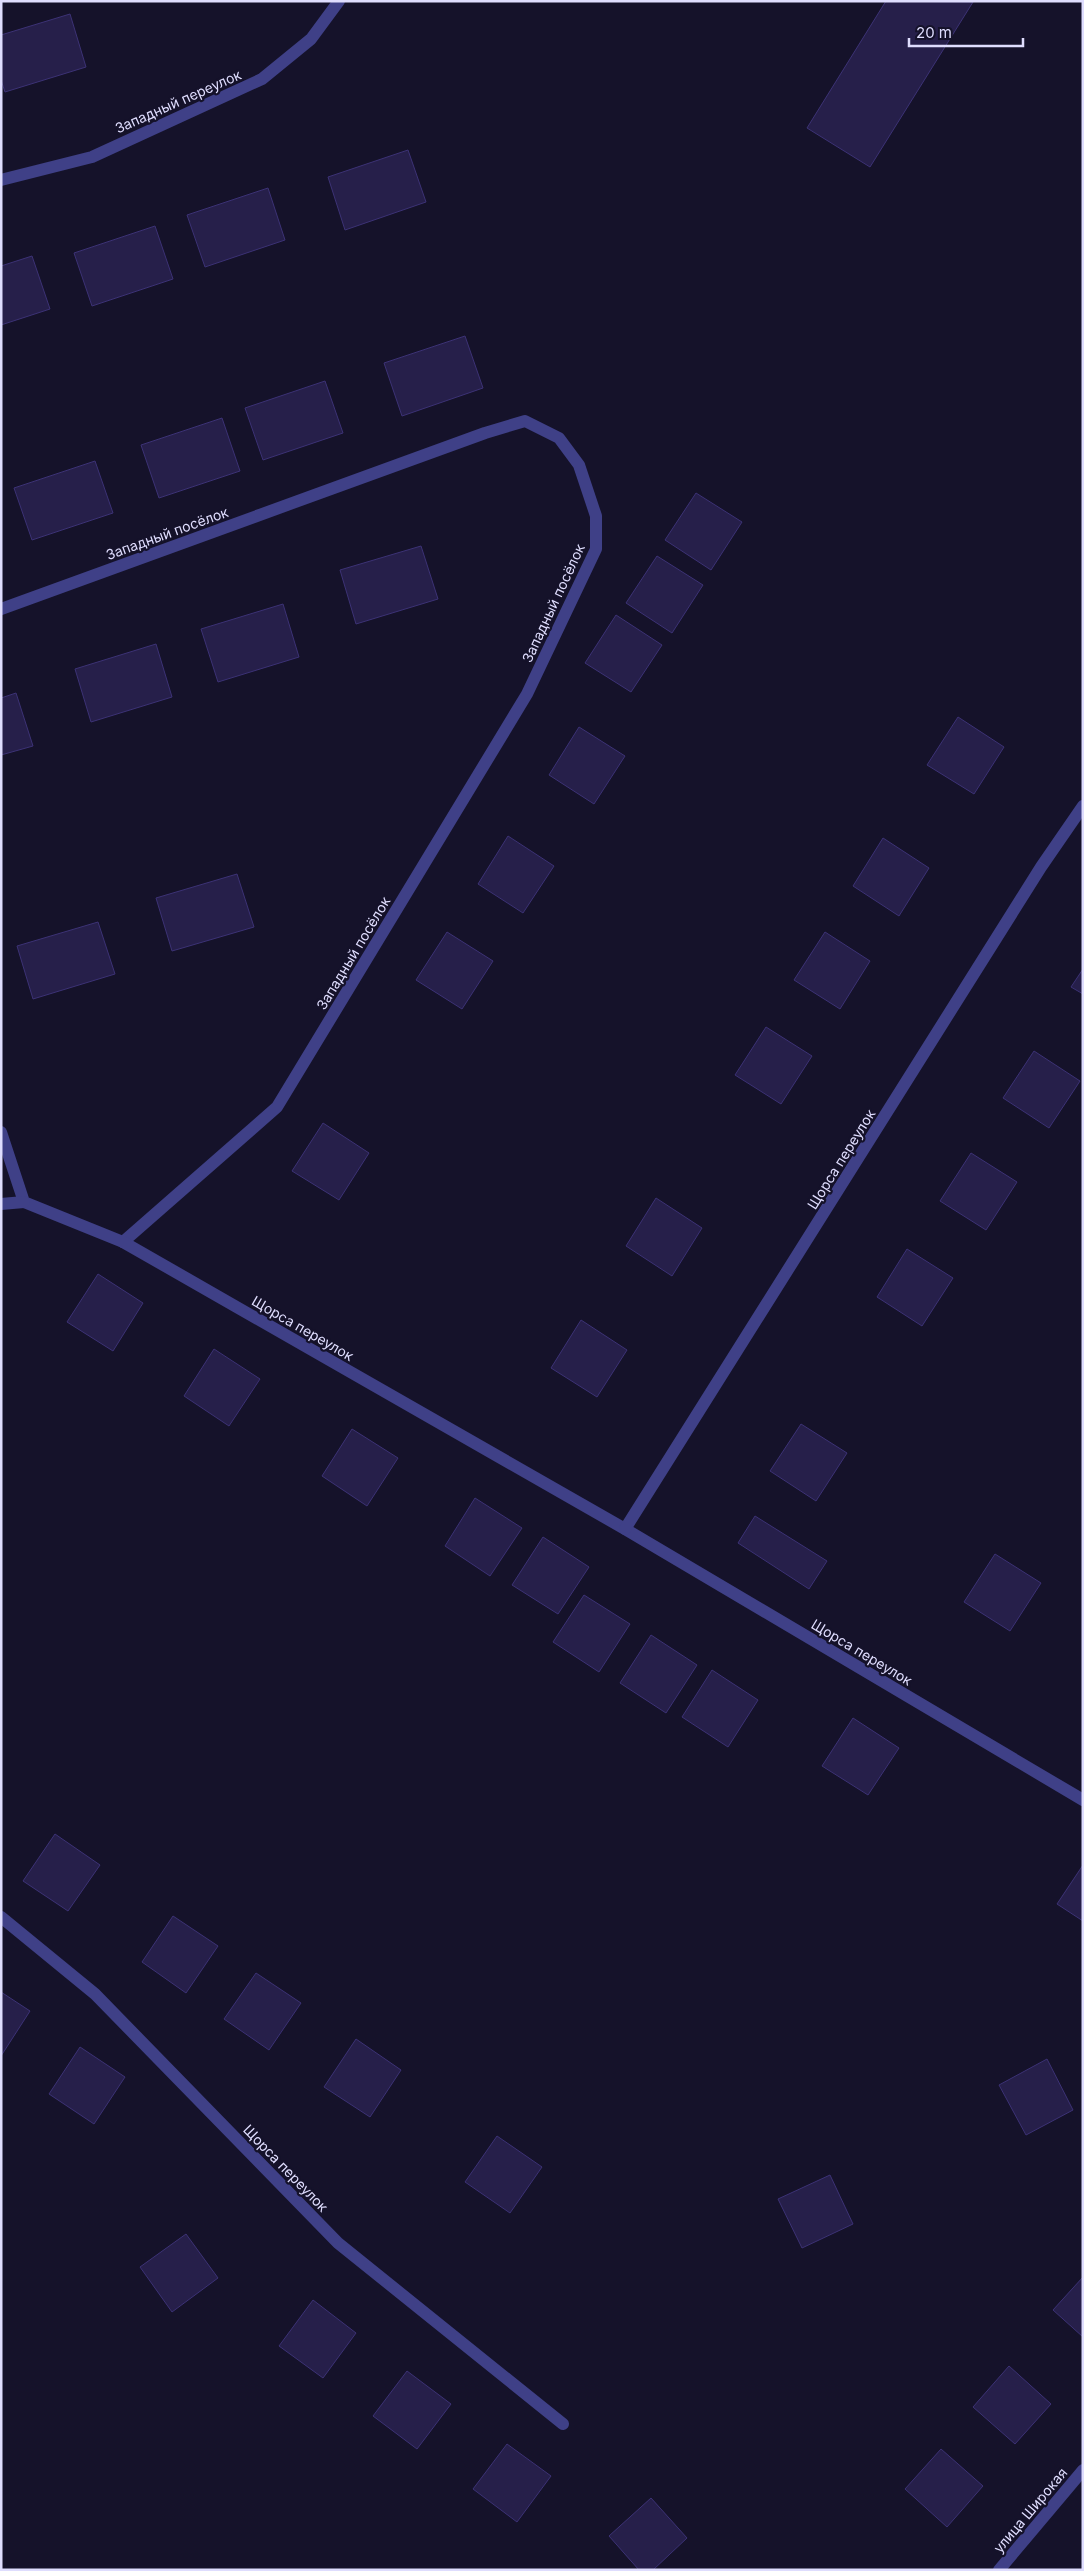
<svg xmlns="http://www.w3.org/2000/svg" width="1084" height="2571" font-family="Inter,sans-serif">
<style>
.building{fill:#261f4a;stroke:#3c3275}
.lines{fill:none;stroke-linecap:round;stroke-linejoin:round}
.minor{stroke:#3f4087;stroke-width:12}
.labels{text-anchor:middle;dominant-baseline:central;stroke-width:4.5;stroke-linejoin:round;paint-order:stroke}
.street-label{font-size:14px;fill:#dfddfe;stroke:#15122a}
</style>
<rect width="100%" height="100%" fill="#15122a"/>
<!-- building -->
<g class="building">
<polygon points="886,1 973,2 870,167 807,128"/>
<polygon points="70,14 86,67 5,92 1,80 1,35"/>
<polygon points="408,150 426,202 345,230 328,177"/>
<polygon points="268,188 285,240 205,267 187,215"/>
<polygon points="155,226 173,279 92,306 74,253"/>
<polygon points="32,256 50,309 1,325 1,266"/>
<polygon points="465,336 483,388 402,416 384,363"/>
<polygon points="325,381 343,433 263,460 245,408"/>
<polygon points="222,418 240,471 159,498 141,445"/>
<polygon points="95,461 113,513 32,540 14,488"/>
<polygon points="696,493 742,522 711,570 665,540"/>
<polygon points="421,546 438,599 356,624 340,570"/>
<polygon points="657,556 703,585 672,633 626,603"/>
<polygon points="283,604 299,657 218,682 201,629"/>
<polygon points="616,615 662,645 631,692 585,663"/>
<polygon points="156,644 172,697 91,722 75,669"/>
<polygon points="16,693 33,746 1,755 1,698"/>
<polygon points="958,717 1004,747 974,794 927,765"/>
<polygon points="579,727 625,756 594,804 549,775"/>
<polygon points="508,836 554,866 523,913 478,884"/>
<polygon points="883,838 929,868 899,916 853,886"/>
<polygon points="237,874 254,927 172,951 156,898"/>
<polygon points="98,922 115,974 33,999 17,946"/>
<polygon points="447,932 493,961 462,1009 416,980"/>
<polygon points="825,932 870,961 840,1009 794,980"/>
<polygon points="1083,969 1083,994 1071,987"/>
<polygon points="766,1027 812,1056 781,1104 735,1075"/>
<polygon points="1034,1051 1080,1081 1049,1128 1003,1098"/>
<polygon points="323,1123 369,1153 339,1200 292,1171"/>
<polygon points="971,1153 1017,1182 986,1230 940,1201"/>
<polygon points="656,1198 702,1228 672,1276 626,1246"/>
<polygon points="907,1249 953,1278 922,1326 877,1297"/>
<polygon points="98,1274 143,1303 113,1351 67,1322"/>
<polygon points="581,1320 627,1350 597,1397 551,1368"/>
<polygon points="214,1349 260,1379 229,1426 184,1396"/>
<polygon points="801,1424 847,1453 816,1501 770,1471"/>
<polygon points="352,1429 398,1458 367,1506 322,1476"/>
<polygon points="475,1498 522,1528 490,1576 445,1546"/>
<polygon points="755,1516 827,1561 809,1589 738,1543"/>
<polygon points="543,1537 589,1567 558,1614 512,1585"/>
<polygon points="995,1554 1041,1583 1010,1631 964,1602"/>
<polygon points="584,1595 630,1624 599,1672 553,1642"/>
<polygon points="651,1635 697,1665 666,1713 620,1683"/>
<polygon points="712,1670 758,1700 728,1747 682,1717"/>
<polygon points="853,1718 899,1748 868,1795 822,1766"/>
<polygon points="55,1834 100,1865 68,1911 23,1881"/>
<polygon points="1083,1865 1083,1921 1057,1904"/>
<polygon points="173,1916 218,1946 186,1993 142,1962"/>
<polygon points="256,1973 301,2003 269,2050 224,2019"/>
<polygon points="1,1992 30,2011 1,2056"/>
<polygon points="356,2039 401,2070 370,2117 324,2087"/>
<polygon points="80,2047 125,2077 94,2124 49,2094"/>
<polygon points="1047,2059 1073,2110 1026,2135 999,2085"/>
<polygon points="497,2136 542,2167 510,2213 465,2182"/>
<polygon points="830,2175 853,2224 802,2248 778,2199"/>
<polygon points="186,2234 218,2278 172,2312 140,2267"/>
<polygon points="1083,2277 1083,2337 1053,2310"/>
<polygon points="313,2300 356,2333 323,2378 279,2346"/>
<polygon points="1009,2366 1051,2404 1015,2444 973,2407"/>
<polygon points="407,2371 451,2404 417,2449 373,2416"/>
<polygon points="507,2444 551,2476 517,2522 473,2489"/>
<polygon points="941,2449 983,2486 947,2527 905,2489"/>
<polygon points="651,2498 687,2538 653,2570 639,2570 609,2536"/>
</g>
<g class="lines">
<!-- minor -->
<g class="minor">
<polyline points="1,180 92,157 262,79 311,39 339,1"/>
<polyline points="1,609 485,433 525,421 559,438 579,465 596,516 596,549 527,694 277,1107 123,1242"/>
<polyline points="1,1132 24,1202 123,1242 625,1529 1083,1800"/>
<polyline points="1,1204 24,1202"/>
<polyline points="625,1529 1041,867 1083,806"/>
<polyline points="1,1917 95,1994 338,2243 563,2424"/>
<polyline points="999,2570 1083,2470"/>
</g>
</g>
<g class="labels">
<!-- street labels -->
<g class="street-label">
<text transform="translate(178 101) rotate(-24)">Западный переулок</text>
<text transform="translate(167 533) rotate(-20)">Западный посёлок</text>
<text transform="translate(553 603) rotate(-65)">Западный посёлок</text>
<text transform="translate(353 953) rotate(-59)">Западный посёлок</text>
<text transform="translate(841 1159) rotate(-58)">Щорса переулок</text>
<text transform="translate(303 1328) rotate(30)">Щорса переулок</text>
<text transform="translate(862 1652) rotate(31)">Щорса переулок</text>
<text transform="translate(286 2168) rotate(46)">Щорса переулок</text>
<text transform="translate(1030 2510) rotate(-50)">улица Широкая</text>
</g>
</g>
<!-- border -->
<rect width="1084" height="2571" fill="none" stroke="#dfddfe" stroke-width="5"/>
<!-- scale -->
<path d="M909 38v8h114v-8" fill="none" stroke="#dfddfe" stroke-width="2.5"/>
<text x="916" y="38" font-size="15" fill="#dfddfe" stroke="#15122a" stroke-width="4" paint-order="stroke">20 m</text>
</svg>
